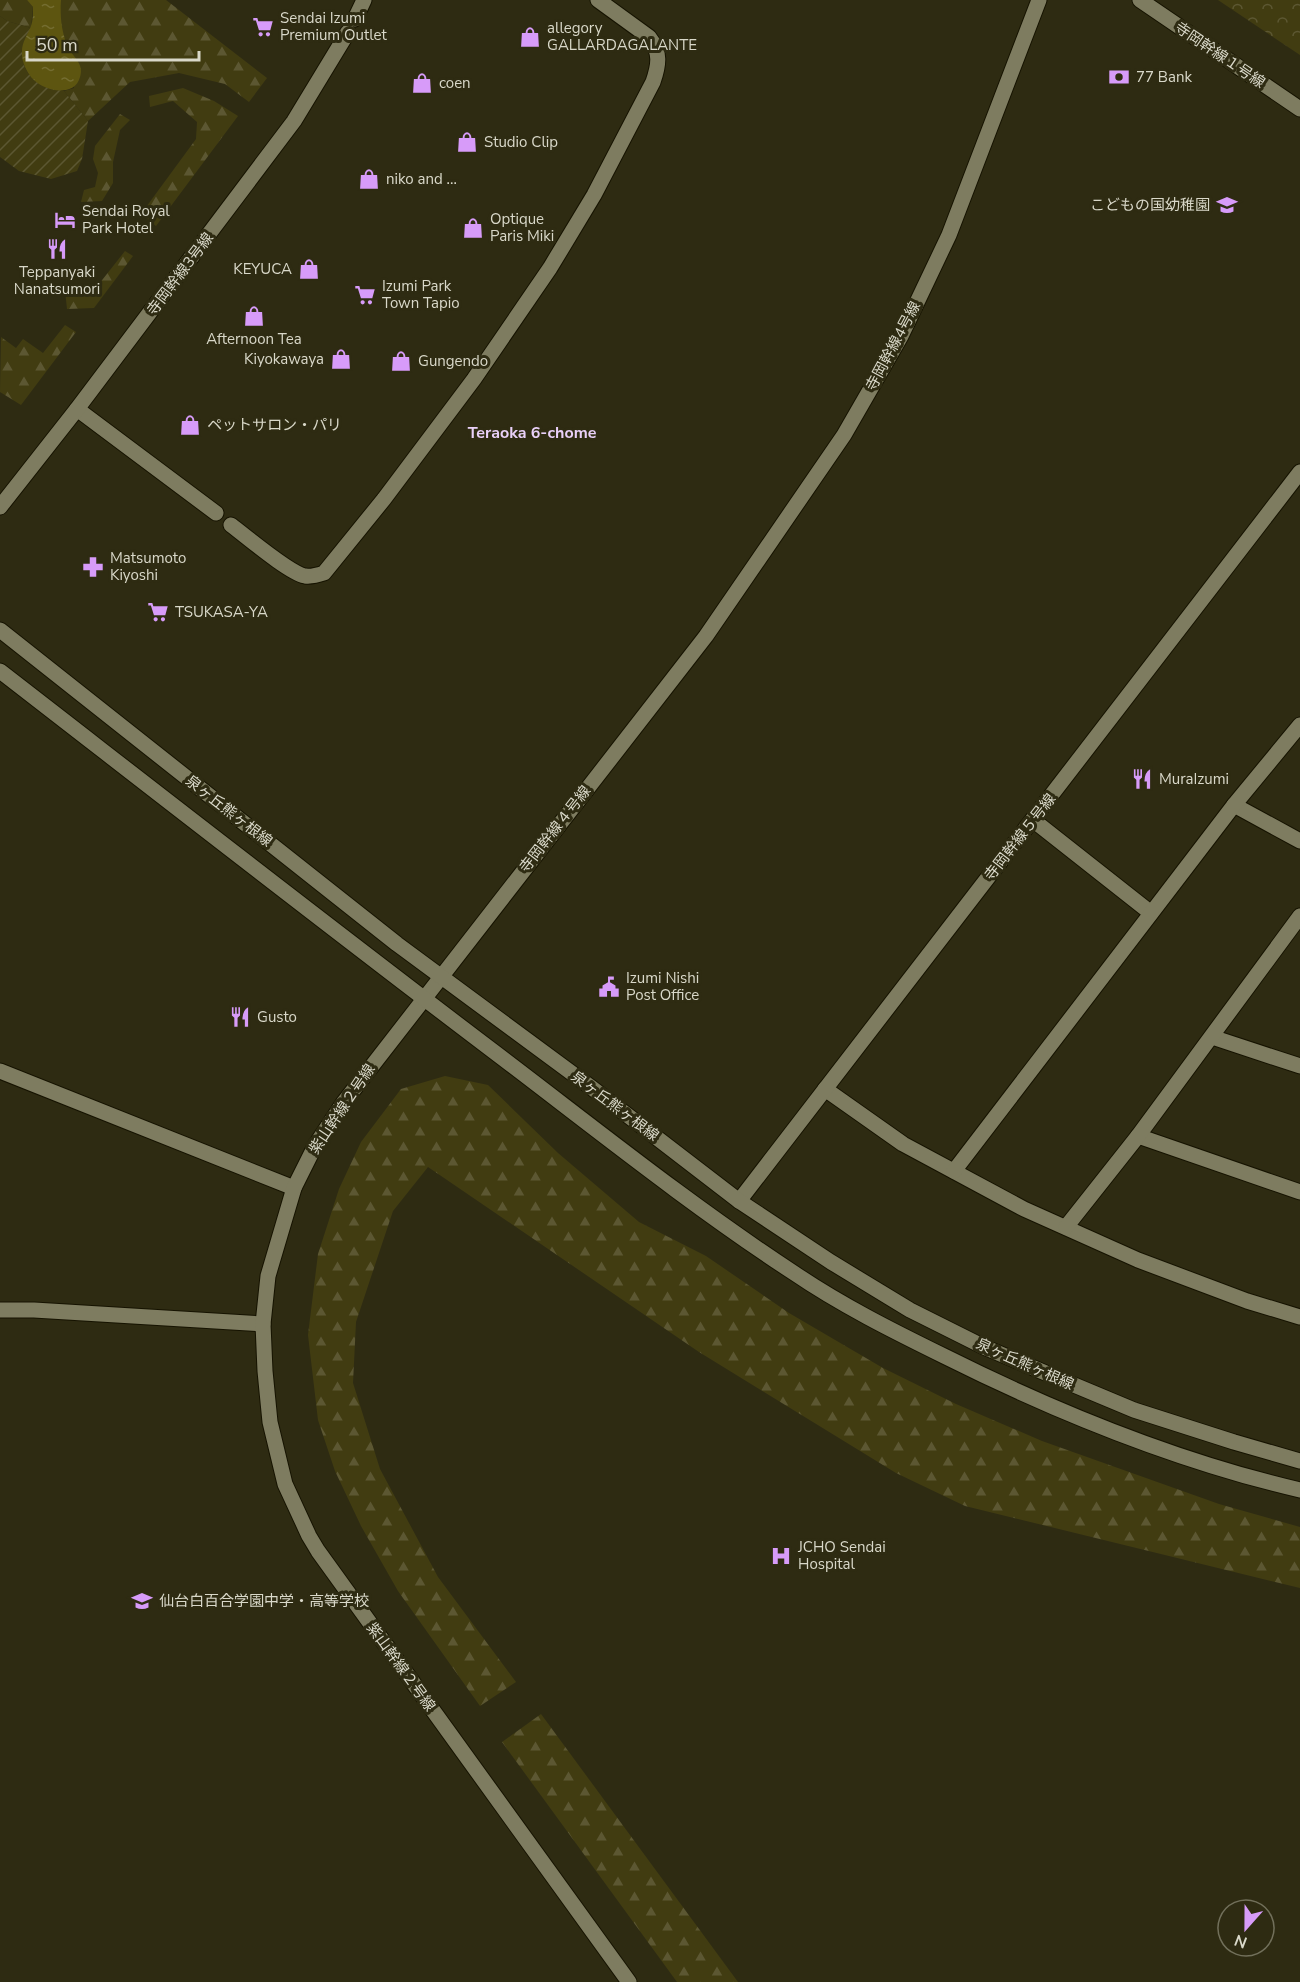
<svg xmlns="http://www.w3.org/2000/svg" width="1300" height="1982" font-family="'Nunito Sans','Noto Sans JP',sans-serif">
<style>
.forest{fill:url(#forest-firs)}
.park{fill:url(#park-crowns)}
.garden{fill:url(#garden-furrows)}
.water{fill:url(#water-ripples)}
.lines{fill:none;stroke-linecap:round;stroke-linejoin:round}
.minor-casing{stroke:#161300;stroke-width:17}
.tertiary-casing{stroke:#161300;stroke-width:17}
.secondary-casing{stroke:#161300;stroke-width:17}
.minor{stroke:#7e7c60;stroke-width:15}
.tertiary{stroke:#7e7c60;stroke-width:15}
.secondary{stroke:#7e7c60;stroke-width:15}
.labels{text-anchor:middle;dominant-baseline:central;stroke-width:6;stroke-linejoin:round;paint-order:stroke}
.poi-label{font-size:15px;fill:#d9d8c9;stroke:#2e2b12;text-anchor:start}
.street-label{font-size:15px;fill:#d9d8c9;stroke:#2e2b12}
.neighbourhood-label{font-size:16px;font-weight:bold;fill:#e9d0f8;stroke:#2e2b12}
</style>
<defs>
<pattern id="forest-firs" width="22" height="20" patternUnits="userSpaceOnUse" patternTransform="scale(1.5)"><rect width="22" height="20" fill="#413c11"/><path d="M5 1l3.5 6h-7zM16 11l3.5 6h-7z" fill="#5c5732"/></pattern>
<pattern id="park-crowns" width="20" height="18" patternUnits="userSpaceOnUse" patternTransform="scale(1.5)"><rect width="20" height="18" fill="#413c11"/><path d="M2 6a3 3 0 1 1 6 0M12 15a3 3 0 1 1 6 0" fill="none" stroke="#5c5732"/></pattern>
<pattern id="garden-furrows" width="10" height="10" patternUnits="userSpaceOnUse" patternTransform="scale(1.5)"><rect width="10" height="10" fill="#413c11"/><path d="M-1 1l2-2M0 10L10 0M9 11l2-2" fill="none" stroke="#5c5732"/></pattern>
<pattern id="water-ripples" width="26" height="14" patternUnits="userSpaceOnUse" patternTransform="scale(1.5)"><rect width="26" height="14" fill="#5d5510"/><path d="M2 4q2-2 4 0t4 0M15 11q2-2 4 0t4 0" fill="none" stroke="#746d31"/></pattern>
</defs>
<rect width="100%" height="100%" fill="#2e2b12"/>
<!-- forest -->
<g class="forest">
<polygon points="0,0 27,0 33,7 31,28 7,21 0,16"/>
<polygon points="61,0 166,0 267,78 249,102 225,84 179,73 130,82 88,121 64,91 74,88 67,47 59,20"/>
<polygon points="183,88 214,101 238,116 156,226 141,214 196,139 197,122 173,101 150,107 149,96"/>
<polygon points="120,114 130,120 120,130 113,162 113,183 102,201 81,202 84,190 95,187 98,173 93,159 95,146"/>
<polygon points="125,251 133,256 94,308 67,309 65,290 99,284"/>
<polygon points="65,325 76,332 21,405 0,392 1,337 16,348 23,339 43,353"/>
<polygon points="445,1076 488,1085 558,1153 639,1222 706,1256 789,1313 883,1368 956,1404 1042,1441 1219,1504 1300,1527 1300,1588 965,1506 896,1473 699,1352 428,1167 393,1211 356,1322 353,1383 380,1469 438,1577 516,1682 480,1706 398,1591 361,1526 335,1471 318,1420 308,1335 318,1254 339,1189 361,1142 401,1089"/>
<polygon points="541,1714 738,1982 677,1982 502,1742"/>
</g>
<!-- park -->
<polygon class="park" points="1218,0 1300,0 1300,55"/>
<!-- garden -->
<path class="garden" d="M0,16L7,21L31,28C12,63 27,85 64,91L88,121L82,159L77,171L51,179L19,171L0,157Z"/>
<!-- water -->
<path class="water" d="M27,0H61C60,16 61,29 67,45C71,56 85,63 80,77C75,97 46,92 34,80C27,74 21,61 22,51C22,42 28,34 31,26C33,20 33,14 33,7Z"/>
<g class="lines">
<!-- minor casing -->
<g class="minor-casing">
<g id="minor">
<polyline points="1234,805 1300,841"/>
<polyline points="1033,820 1151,913"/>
<polyline points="1212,1037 1300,1066"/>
<polyline points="825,1089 903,1144 1024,1209 1138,1260 1247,1301 1300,1317"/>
<polyline points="1138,1136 1300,1192"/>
<polyline points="954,1171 1234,805 1300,725"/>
<polyline points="1066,1227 1138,1136 1300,916"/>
<polyline points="0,1310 34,1310 263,1324"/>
</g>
</g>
<!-- tertiary casing -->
<g class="tertiary-casing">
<g id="tertiary">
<polyline points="1140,0 1300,109"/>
<polyline points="355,19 364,0"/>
<polyline points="77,409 216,513"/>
<polyline points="0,507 77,409 294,121 348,32"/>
<path d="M231,525C247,537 289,573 305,576C312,577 318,575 324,573L384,499L474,379L550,268L594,195L653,82C659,65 661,52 649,37L598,0"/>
<polyline points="0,1071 294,1188"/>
<polyline points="739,1201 1300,472"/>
<polyline points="629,1982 318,1551 309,1536 285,1484 270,1422 265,1371 263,1324 268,1276 294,1188 315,1146 344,1102 706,636 844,435 901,336 949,235 1039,0"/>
</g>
</g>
<!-- secondary casing -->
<g class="secondary-casing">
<g id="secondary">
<polyline points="0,630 397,944 592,1088 739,1201 831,1262 910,1310 984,1347 1067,1382 1134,1410 1234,1442 1300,1461"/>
<path d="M0,671C164,798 328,926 493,1051C592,1126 690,1205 794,1273C841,1305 893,1331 944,1356C1058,1413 1176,1461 1300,1490"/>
</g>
</g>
<!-- minor -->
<use href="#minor" class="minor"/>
<!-- tertiary -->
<use href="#tertiary" class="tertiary"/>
<!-- secondary -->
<use href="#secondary" class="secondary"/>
</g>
<!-- icons -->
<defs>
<g id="supermarket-bare" transform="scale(1.62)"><path d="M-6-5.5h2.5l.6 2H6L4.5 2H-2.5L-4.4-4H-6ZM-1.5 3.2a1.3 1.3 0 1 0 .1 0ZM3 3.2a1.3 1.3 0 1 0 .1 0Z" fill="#d79bf9" stroke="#2e2b12" stroke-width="2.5" paint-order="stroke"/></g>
<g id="shop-bare" transform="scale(1.62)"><path d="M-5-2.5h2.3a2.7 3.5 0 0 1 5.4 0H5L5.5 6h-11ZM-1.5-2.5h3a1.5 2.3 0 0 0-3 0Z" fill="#d79bf9" stroke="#2e2b12" stroke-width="2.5" paint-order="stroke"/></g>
<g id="bank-bare" transform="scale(1.62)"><path d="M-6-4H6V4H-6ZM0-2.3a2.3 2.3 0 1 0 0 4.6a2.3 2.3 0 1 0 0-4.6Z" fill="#d79bf9" stroke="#2e2b12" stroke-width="2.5" paint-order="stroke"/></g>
<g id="school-bare" transform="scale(1.62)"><path d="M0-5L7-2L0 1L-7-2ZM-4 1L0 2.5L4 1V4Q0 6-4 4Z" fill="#d79bf9" stroke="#2e2b12" stroke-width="2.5" paint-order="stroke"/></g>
<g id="hotel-bare" transform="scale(1.62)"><path d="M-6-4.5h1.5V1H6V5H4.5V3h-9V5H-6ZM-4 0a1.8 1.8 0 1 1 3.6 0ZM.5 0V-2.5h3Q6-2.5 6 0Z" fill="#d79bf9" stroke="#2e2b12" stroke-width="2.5" paint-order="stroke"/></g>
<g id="restaurant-bare" transform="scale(1.62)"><path d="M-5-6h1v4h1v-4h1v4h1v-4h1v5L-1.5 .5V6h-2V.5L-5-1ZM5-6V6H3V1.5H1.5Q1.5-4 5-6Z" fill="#d79bf9" stroke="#2e2b12" stroke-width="2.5" paint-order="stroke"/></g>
<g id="pharmacy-bare" transform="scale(1.62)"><path d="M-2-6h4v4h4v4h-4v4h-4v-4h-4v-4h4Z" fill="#d79bf9" stroke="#2e2b12" stroke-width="2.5" paint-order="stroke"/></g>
<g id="civic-bare" transform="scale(1.62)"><path d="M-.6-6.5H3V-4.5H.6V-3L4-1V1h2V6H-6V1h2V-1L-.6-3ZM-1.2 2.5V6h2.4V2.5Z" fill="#d79bf9" stroke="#2e2b12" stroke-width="2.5" paint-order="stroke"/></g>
<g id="hospital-bare" transform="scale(1.62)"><path d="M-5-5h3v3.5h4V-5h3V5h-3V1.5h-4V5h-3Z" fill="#d79bf9" stroke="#2e2b12" stroke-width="2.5" paint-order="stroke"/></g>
</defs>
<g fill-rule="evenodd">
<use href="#supermarket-bare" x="263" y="27"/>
<use href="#shop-bare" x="530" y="37"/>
<use href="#bank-bare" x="1119" y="77"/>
<use href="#shop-bare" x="422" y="83"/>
<use href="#shop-bare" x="467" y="142"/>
<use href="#shop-bare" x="369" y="179"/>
<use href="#school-bare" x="1227" y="205"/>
<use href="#hotel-bare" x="65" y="220"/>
<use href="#shop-bare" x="473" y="228"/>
<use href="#restaurant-bare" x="57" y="249"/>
<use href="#shop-bare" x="309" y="269"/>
<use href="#supermarket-bare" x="365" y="295"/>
<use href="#shop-bare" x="254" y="316"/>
<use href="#shop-bare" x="341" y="359"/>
<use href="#shop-bare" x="401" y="361"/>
<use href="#shop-bare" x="190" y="425"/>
<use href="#pharmacy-bare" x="93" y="567"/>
<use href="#supermarket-bare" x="158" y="612"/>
<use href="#restaurant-bare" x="1142" y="779"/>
<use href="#civic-bare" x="609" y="987"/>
<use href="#restaurant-bare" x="240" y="1017"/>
<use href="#hospital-bare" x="781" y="1556"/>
<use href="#school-bare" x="142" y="1601"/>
</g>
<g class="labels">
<!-- poi labels -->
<g class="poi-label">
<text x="280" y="18">Sendai Izumi<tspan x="280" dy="17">Premium Outlet</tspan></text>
<text x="547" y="28">allegory<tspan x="547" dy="17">GALLARDAGALANTE</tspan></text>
<text x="1136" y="77">77 Bank</text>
<text x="439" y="83">coen</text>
<text x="484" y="142">Studio Clip</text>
<text x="386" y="179">niko and ...</text>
<text x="1210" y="205" text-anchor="end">こどもの国幼稚園</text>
<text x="82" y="211">Sendai Royal<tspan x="82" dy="17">Park Hotel</tspan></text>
<text x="490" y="219">Optique<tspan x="490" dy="17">Paris Miki</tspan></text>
<text x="292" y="269" text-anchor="end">KEYUCA</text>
<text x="57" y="272" text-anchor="middle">Teppanyaki<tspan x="57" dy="17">Nanatsumori</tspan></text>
<text x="382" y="286">Izumi Park<tspan x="382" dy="17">Town Tapio</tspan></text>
<text x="254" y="339" text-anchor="middle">Afternoon Tea</text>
<text x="324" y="359" text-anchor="end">Kiyokawaya</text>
<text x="418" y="361">Gungendo</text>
<text x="207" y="425">ペットサロン・パリ</text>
<text x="110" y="558">Matsumoto<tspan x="110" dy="17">Kiyoshi</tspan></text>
<text x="175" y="612">TSUKASA-YA</text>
<text x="1159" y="779">MuraIzumi</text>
<text x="626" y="978">Izumi Nishi<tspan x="626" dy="17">Post Office</tspan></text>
<text x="257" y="1017">Gusto</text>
<text x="798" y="1547">JCHO Sendai<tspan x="798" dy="17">Hospital</tspan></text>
<text x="159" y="1601">仙台白百合学園中学・高等学校</text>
</g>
<!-- street labels -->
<g class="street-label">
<text transform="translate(1220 55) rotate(34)">寺岡幹線１号線</text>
<text transform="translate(180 274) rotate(-53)">寺岡幹線3号線</text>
<text transform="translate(893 346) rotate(-62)">寺岡幹線4号線</text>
<text transform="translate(229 811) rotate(38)">泉ヶ丘熊ヶ根線</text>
<text transform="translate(555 829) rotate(-52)">寺岡幹線４号線</text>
<text transform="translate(1020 837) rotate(-52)">寺岡幹線５号線</text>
<text transform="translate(615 1106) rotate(37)">泉ヶ丘熊ヶ根線</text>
<text transform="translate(342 1109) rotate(-56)">紫山幹線２号線</text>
<text transform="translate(1025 1364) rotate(24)">泉ヶ丘熊ヶ根線</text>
<text transform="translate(401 1667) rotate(54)">紫山幹線２号線</text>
</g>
<!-- neighbourhood labels -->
<g class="neighbourhood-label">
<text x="532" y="433">Teraoka 6-chome</text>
</g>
</g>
<!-- north arrow -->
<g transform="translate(1246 1928) rotate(201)"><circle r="28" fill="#2e2b12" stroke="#72705b" stroke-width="1.5"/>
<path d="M0-4.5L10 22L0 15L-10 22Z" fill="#d79bf9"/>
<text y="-9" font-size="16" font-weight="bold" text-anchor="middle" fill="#d9d8c9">N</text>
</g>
<!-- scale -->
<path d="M27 51v9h172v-9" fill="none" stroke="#d9d8c9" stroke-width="3"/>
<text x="36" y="51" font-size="18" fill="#d9d8c9" stroke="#2e2b12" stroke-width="4.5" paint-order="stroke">50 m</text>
</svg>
